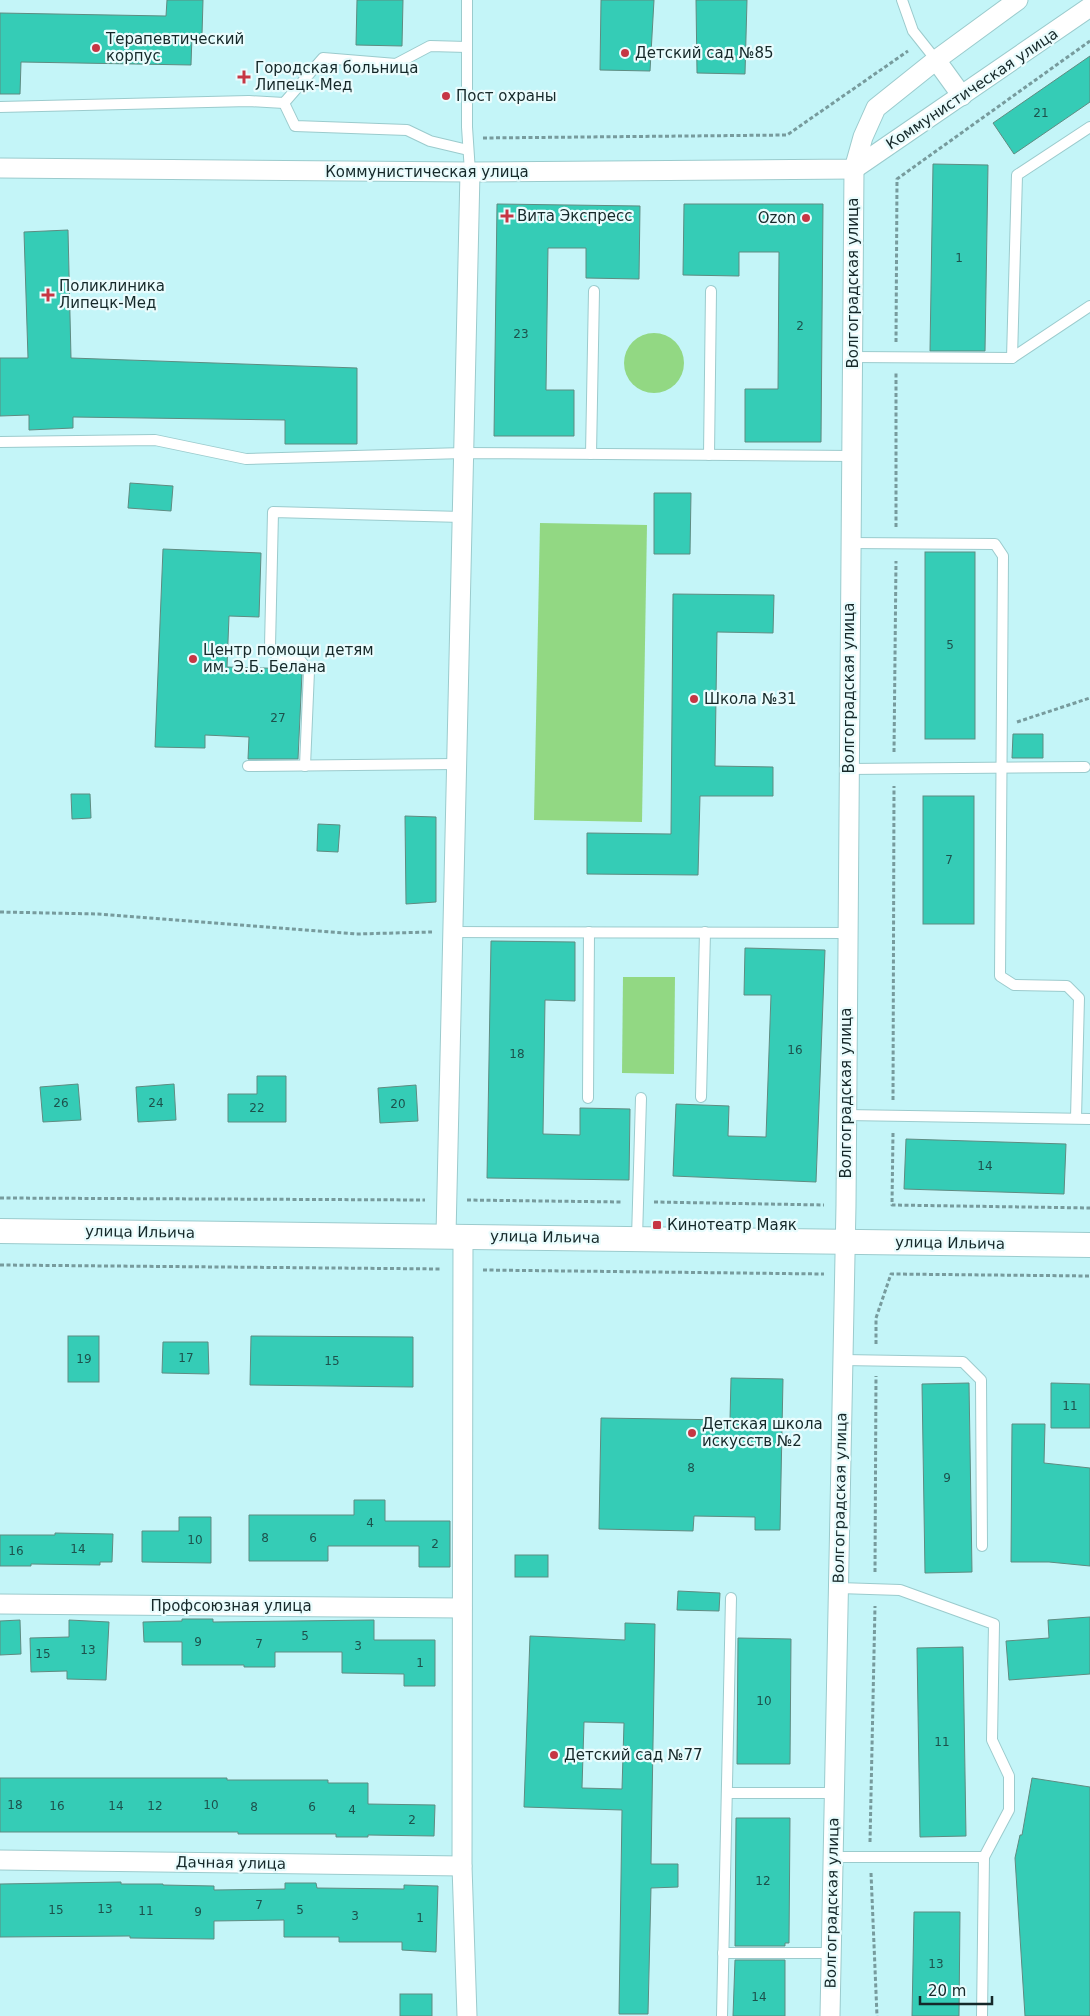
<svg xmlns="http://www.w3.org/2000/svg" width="1090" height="2016" font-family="'DejaVu Sans',sans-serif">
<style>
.green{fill:#92d883}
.building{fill:#35ccb6;stroke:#5f8b81;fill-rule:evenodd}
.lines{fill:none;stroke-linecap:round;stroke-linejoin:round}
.service-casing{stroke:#9bcbcd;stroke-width:12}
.minor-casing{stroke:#9bcbcd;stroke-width:21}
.tertiary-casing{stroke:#9bcbcd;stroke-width:26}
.path{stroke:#779b9d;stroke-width:3;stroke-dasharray:4 2.5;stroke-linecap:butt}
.service{stroke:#fff;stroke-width:10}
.minor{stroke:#fff;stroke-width:19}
.tertiary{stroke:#fff;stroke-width:24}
.poi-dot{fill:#c63644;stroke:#e9fcfd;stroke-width:2}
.labels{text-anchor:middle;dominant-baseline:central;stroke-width:4.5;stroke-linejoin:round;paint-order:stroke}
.number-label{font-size:12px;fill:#1d514c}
.poi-label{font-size:15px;fill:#152829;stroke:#e9fcfd;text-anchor:start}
.street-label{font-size:15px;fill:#152829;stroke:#e9fcfd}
</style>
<rect width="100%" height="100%" fill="#c4f5f8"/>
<!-- green -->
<g class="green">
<circle cx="654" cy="363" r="30"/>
<polygon points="540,523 647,525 642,822 534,820"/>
<polygon points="623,977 675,977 674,1074 622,1073"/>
</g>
<!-- building -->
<g class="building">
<polygon points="167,0 203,0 202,35 192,35 191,65 21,62 20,94 0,94 0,13 166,16"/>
<polygon points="357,0 403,0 402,46 356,45"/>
<polygon points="601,0 654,0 650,71 600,70"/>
<polygon points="696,0 747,0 745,74 697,73"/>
<polygon points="1090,56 1090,102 1014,154 993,123"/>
<polygon points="933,164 988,165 985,351 930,351"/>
<polygon points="497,204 640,206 639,279 586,278 586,248 548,248 546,390 574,390 574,436 494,436"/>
<polygon points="684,204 823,204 821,442 745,442 745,389 778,389 779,252 739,252 739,276 683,275"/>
<polygon points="68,230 71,358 357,368 357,444 285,444 285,420 73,417 73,428 29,430 29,415 0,416 0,358 28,358 24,232"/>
<polygon points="130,483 173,486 171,511 128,508"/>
<polygon points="654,493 691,493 690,554 654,554"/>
<polygon points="163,549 261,553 259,617 229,616 227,667 299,669 302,673 298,759 248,759 249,737 205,735 205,748 155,747"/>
<rect x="925" y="552" width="50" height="187"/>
<polygon points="673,594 774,595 773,633 717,632 715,766 773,767 773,796 700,796 698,875 587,874 587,833 671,834"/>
<polygon points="1013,734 1043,734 1043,758 1012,758"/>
<polygon points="71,794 90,794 91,818 72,819"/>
<rect x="923" y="796" width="51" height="128"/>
<polygon points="405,816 436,817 436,902 406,904"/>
<polygon points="318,824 340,825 338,852 317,851"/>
<polygon points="491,941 575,942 575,1001 545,1000 543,1134 580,1135 580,1108 630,1109 629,1180 487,1178"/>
<polygon points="745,948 825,950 816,1182 673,1176 676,1104 729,1106 728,1136 766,1137 771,995 744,995"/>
<polygon points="257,1076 286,1076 286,1122 228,1122 228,1094 257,1094"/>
<polygon points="78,1084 81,1120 43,1122 40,1087"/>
<polygon points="174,1084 176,1120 138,1122 136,1087"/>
<polygon points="416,1085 418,1121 380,1123 378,1088"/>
<polygon points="906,1139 1066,1144 1064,1194 904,1189"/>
<rect x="68" y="1336" width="31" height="46"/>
<polygon points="251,1336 413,1337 413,1387 250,1385"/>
<polygon points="163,1342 208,1342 209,1374 162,1373"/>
<polygon points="731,1378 783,1379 780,1530 755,1530 755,1517 694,1516 693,1531 599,1529 601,1418 730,1420"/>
<polygon points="969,1383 972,1572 925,1573 922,1384"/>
<polygon points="1051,1383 1090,1384 1090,1428 1051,1428"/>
<polygon points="1012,1424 1045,1424 1044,1463 1090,1468 1090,1566 1049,1562 1011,1562"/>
<polygon points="354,1500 385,1500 385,1521 450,1521 450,1567 419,1567 419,1546 328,1546 328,1561 249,1561 249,1515 354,1515"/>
<polygon points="179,1517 211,1517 211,1563 142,1562 142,1531 179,1531"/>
<polygon points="55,1533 113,1534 112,1562 100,1562 100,1565 31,1564 31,1566 0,1566 0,1535 55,1535"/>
<rect x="515" y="1555" width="33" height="22"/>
<polygon points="678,1591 720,1593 719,1611 677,1610"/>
<polygon points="1090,1617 1090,1674 1009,1680 1006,1641 1049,1638 1048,1620"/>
<polygon points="182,1619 213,1619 213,1622 374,1620 374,1640 435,1640 435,1686 404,1686 404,1674 342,1673 342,1652 275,1652 275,1667 244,1667 244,1665 182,1665 182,1642 144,1642 143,1622 182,1621"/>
<polygon points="20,1620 21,1654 0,1655 0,1621"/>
<polygon points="69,1620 109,1622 106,1680 67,1679 67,1671 31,1672 30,1638 69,1637"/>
<path d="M625,1623L655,1624L651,1864H678V1887L651,1888L648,2014H619L622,1810L524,1807L530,1636L625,1640ZM584,1722L624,1723L622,1789L582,1788Z"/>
<polygon points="738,1638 791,1639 790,1764 737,1764"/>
<polygon points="963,1647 966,1836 920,1837 917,1648"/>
<polygon points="0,1778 227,1778 227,1780 328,1780 328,1783 368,1783 368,1804 435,1805 434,1836 368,1835 368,1837 336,1837 336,1834 238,1834 238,1832 0,1832"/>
<polygon points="1032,1778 1090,1787 1090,2016 1025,2016 1015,1858 1020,1835 1022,1835"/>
<polygon points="736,1818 790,1818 789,1943 785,1943 785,1946 735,1946"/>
<polygon points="121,1882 121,1884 163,1884 163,1885 214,1886 214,1890 285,1889 285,1883 316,1883 317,1888 404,1889 404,1885 438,1886 436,1952 402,1950 402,1942 339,1942 339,1937 284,1937 284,1920 214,1921 214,1939 130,1938 130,1936 0,1937 0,1884"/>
<polygon points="914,1912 960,1912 959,2016 912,2016"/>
<polygon points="735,1960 785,1960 785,2016 733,2016"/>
<rect x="400" y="1994" width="32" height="22"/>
</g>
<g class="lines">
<!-- service casing -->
<g class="service-casing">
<g id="service">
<polyline points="902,0 913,31 936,60"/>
<polyline points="467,47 467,127 470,172"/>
<polyline points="284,103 295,126 407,130 430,141 468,150"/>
<polyline points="0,107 249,101 284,103 323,58 396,64 430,46 467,47 467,0"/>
<polyline points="852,357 1012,358 1090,306"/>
<polyline points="1012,358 1017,175 1090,127"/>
<polyline points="0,442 155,440 246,459 464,453 851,456"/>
<polyline points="591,454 594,291"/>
<polyline points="709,455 711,291"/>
<polyline points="850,543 995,544 1003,556 1000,976 1014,985 1067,986 1079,998 1076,1118"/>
<polyline points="248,766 456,764"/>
<polyline points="305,766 309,671 300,660 278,658 270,646 273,512 462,517"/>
<polyline points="849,769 1085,767"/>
<polyline points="453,932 847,933"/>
<polyline points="701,1097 705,932"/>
<polyline points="588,1098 589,932"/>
<polyline points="846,1115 1090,1119"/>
<polyline points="637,1238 641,1098"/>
<polyline points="843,1360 963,1362 981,1380 982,1546"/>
<polyline points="839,1588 900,1590 994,1624 992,1740 1009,1776 1009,1810 984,1857"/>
<polyline points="727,1793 835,1793"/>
<polyline points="833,1857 984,1857 982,2016"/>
<polyline points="723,1953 831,1953"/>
<polyline points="722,2016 731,1598"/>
</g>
</g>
<!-- minor casing -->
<g class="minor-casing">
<g id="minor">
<polyline points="936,60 962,96"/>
<polyline points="0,168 470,172 854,169 1090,7"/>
<polyline points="446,1235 470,172"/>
<polyline points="463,1236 462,1866 467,2016"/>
<polyline points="0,1604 462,1608"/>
<polyline points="0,1860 462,1866"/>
<polyline points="830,2016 846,1205 854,169 863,137 876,108 936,60 1018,0"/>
</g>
</g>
<!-- tertiary casing -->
<g class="tertiary-casing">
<polyline id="tertiary" points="0,1231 1090,1245"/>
</g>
<!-- path -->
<g class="path">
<polyline points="483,138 787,135 908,51"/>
<polyline points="896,342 897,179 1090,41"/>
<polyline points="896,527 896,373"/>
<polyline points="1017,722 1090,698"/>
<polyline points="894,752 896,561"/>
<polyline points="0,912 98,914 356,934 432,932"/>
<polyline points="893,1100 894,786"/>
<polyline points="893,1133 892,1205 1090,1208"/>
<polyline points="0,1198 425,1200"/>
<polyline points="467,1200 623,1202"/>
<polyline points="654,1202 824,1205"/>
<polyline points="0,1265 442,1269"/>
<polyline points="483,1270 824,1274"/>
<polyline points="876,1344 876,1318 891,1274 1090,1276"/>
<polyline points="875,1572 876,1376"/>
<polyline points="870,1842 875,1606"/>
<polyline points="871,1873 877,2016"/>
</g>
<!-- service -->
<use href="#service" class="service"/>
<!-- minor -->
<use href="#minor" class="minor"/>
<!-- tertiary -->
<use href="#tertiary" class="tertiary"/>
</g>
<!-- markers -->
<g class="poi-dot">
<circle cx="96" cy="48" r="5"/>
<circle cx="625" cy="53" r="5"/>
<path d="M241.5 69.5h5v5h5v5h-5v5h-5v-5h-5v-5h5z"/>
<circle cx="446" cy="96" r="5"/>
<path d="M504.5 208.5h5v5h5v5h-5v5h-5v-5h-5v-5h5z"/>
<circle cx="806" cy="218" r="5"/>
<path d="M45.5 287.5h5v5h5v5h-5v5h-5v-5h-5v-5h5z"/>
<circle cx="193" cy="659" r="5"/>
<circle cx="694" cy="699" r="5"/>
<rect x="652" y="1220" width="10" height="10" rx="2.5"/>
<circle cx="692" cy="1433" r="5"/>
<circle cx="554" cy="1755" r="5"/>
</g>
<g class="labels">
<!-- number labels -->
<g class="number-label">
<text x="1041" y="113">21</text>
<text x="959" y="258">1</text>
<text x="800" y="326">2</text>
<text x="521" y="334">23</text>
<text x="950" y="645">5</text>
<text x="278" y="718">27</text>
<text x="949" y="860">7</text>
<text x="795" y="1050">16</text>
<text x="517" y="1054">18</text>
<text x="61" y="1103">26</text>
<text x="156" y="1103">24</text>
<text x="398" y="1104">20</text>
<text x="257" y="1108">22</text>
<text x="985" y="1166">14</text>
<text x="186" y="1358">17</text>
<text x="84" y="1359">19</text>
<text x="332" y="1361">15</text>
<text x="1070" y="1406">11</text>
<text x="691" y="1468">8</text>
<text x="947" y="1478">9</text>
<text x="370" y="1523">4</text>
<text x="265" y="1538">8</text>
<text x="313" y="1538">6</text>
<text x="195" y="1540">10</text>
<text x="435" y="1544">2</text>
<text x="78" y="1549">14</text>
<text x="16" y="1551">16</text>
<text x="305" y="1636">5</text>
<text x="198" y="1642">9</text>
<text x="259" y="1644">7</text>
<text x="358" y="1646">3</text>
<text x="88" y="1650">13</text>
<text x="43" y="1654">15</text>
<text x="420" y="1663">1</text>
<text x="764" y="1701">10</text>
<text x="942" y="1742">11</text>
<text x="15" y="1805">18</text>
<text x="211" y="1805">10</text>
<text x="57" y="1806">16</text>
<text x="116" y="1806">14</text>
<text x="155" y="1806">12</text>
<text x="254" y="1807">8</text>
<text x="312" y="1807">6</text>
<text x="352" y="1810">4</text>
<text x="412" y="1820">2</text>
<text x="763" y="1881">12</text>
<text x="259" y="1905">7</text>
<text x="105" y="1909">13</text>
<text x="56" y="1910">15</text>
<text x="300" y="1910">5</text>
<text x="146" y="1911">11</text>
<text x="198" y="1912">9</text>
<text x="355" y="1916">3</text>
<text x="420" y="1918">1</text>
<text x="936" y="1964">13</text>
<text x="759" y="1997">14</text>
</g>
<!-- poi labels -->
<g class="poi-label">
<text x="106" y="39">Терапевтический<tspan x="106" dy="17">корпус</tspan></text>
<text x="635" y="53">Детский сад №85</text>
<text x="255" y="68">Городская больница<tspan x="255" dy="17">Липецк-Мед</tspan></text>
<text x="456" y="96">Пост охраны</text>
<text x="517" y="216">Вита Экспресс</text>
<text x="796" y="218" text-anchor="end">Ozon</text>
<text x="59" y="286">Поликлиника<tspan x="59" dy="17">Липецк-Мед</tspan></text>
<text x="203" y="650">Центр помощи детям<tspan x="203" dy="17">им. Э.Б. Белана</tspan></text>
<text x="704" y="699">Школа №31</text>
<text x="667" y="1225">Кинотеатр Маяк</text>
<text x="702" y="1424">Детская школа<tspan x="702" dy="17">искусств №2</tspan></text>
<text x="564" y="1755">Детский сад №77</text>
</g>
<!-- street labels -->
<g class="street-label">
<text transform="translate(972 89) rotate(-34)">Коммунистическая улица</text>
<text x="427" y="172">Коммунистическая улица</text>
<text transform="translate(853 283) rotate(-90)">Волгоградская улица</text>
<text transform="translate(849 688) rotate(-90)">Волгоградская улица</text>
<text transform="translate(846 1093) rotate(-90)">Волгоградская улица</text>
<text transform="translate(140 1232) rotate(1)">улица Ильича</text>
<text transform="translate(545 1237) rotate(1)">улица Ильича</text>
<text transform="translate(950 1243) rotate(1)">улица Ильича</text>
<text transform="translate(840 1498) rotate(-89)">Волгоградская улица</text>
<text x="231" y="1606">Профсоюзная улица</text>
<text transform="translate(231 1863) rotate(1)">Дачная улица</text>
<text transform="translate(832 1903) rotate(-89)">Волгоградская улица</text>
</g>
</g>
<!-- scale -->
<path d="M920 1996v8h72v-8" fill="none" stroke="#152829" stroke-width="2.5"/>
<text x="928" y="1996" font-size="15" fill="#152829" stroke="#e9fcfd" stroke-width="4" paint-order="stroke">20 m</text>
</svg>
